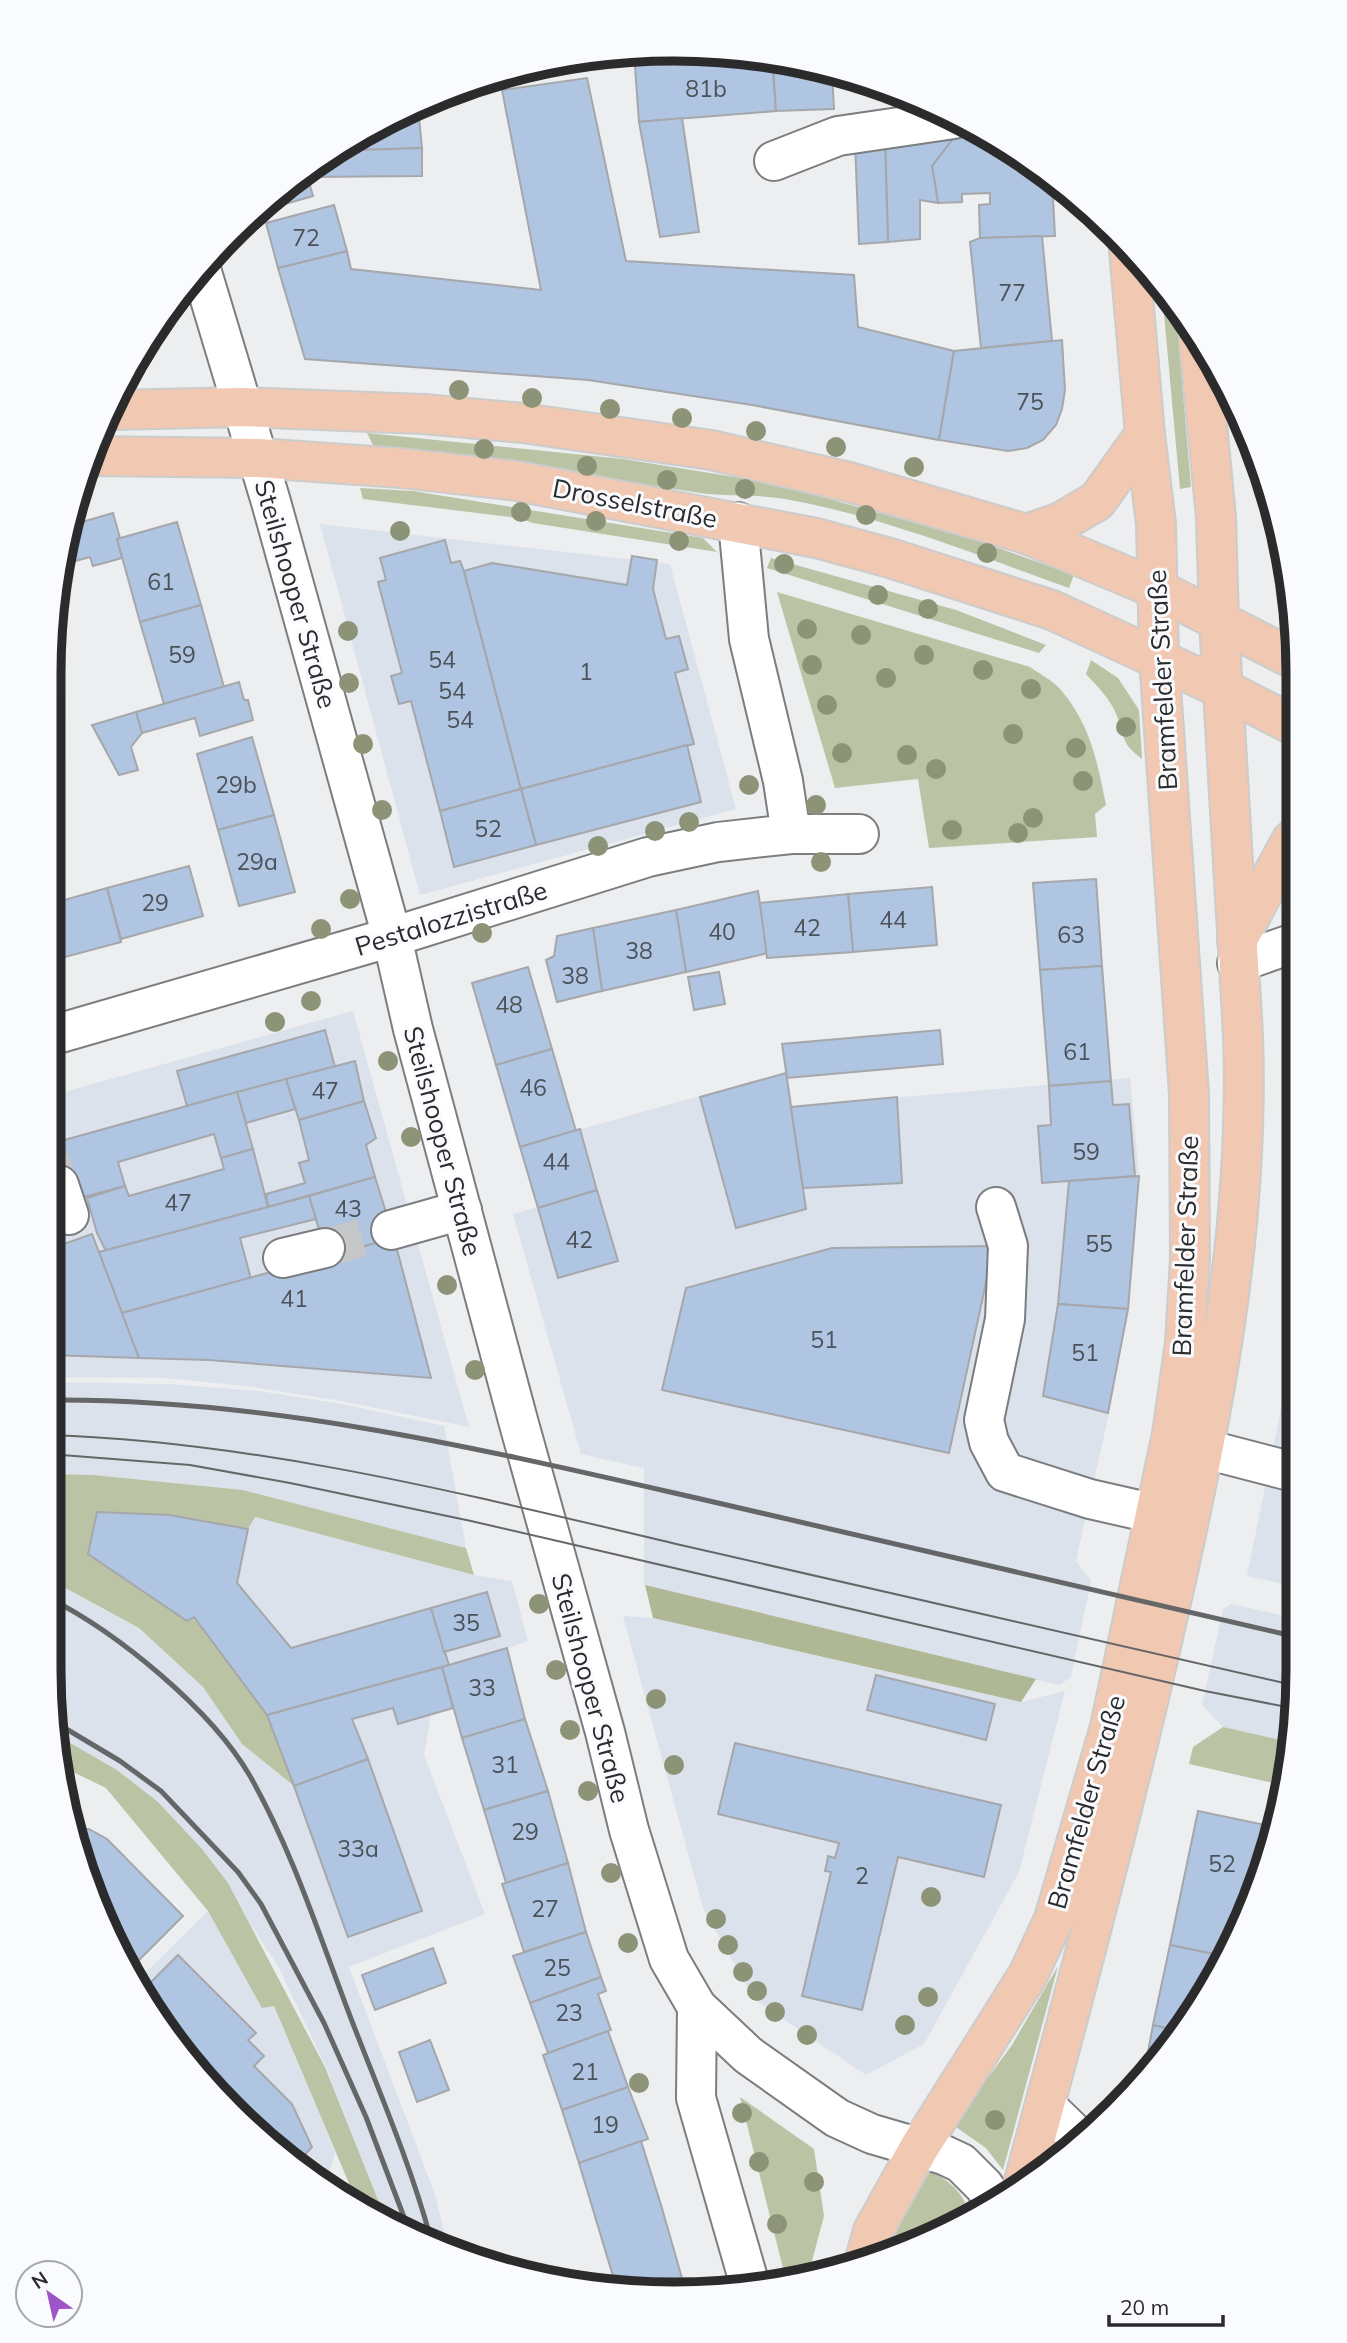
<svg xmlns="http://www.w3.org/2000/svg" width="1347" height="2343" font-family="Mulish,sans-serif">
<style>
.built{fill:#dce2eb}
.green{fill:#bbc3a5}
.forest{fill:#afb795}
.building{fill:#afc5e2;stroke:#a6a7aa;stroke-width:2}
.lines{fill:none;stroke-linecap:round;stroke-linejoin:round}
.minor-tunnel{stroke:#c5c7c9;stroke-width:38;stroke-dasharray:38 19;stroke-linecap:butt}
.minor-casing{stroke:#7b7d7f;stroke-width:42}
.major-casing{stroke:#ccc;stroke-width:42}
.minor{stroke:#fff;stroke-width:38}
.major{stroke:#f1c8b1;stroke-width:38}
.tram{stroke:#656667;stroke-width:2}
.rail{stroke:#656667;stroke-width:5}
.tree{fill:#8d9376}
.labels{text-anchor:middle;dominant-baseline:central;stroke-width:6;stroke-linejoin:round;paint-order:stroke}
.number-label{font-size:23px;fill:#4c525a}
.street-label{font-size:26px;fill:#2b2b2c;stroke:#f9fbfe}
.rim{fill:none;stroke:#2b2b2c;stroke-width:9}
</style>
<rect width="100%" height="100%" fill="#eceef0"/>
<!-- built -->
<g class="built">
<polygon points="320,524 670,564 736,809 420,895"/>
<polygon points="353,1011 469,1427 341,1401 246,1386 165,1378 49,1377 50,1096"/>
<polygon points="1287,1036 1297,1038 1297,1587 1247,1576 1283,1399"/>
<polygon points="787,1072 793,1106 1130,1078 1139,1176 1129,1309 1109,1413 1076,1561 1091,1581 1071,1677 1059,1685 644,1585 644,1468 581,1454 513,1214 599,1190 581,1129"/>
<polygon points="49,1382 168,1384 259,1391 342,1404 444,1426 466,1548 243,1490 94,1475 49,1474"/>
<polygon points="97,1512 255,1517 473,1575 512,1581 528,1641 438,1672 424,1755 485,1914 349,1967 434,2192 447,2243 384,2215 326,2067 278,1966 245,1916 228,1883 202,1850 157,1802 117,1770 60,1737 49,1669 49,1579 139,1628 203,1687 242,1744 292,1785 88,1554"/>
<polygon points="1231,1604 1297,1619 1297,1711 1290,1742 1223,1727 1202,1705 1223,1609"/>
<polygon points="623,1616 653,1618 1021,1702 1065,1691 1019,1872 924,2044 866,2075 754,1999 703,1908"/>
<polygon points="208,1911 262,2007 274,2006 335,2152 326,2188 178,2049 140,1978"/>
</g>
<!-- green -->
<g class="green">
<polygon points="1162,292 1176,312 1177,323 1191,487 1180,489"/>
<path d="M367,433L623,459L772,483L973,539L1074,575L1069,588C977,555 881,516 785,499C757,494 728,497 700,493C591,477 483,455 374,447Z"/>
<polygon points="360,488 413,491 703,538 717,552 533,523 518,518 363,499"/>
<polygon points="771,558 956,610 1046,645 1039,653 767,568"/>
<path d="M777,592L1030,667C1040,674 1053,681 1061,690C1091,726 1097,761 1106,805L1095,814L1097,837L929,848L918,779L835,788Z"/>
<path d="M1091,660L1118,678L1139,710L1142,759C1120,742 1126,739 1117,716C1111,700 1098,687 1086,674Z"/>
<polygon points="49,1474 94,1475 243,1490 466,1548 474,1575 255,1517 248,1529 169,1515 97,1512 89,1554 194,1617 267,1715 294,1786 242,1744 203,1687 139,1628 49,1579"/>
<polygon points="1223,1727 1290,1742 1282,1785 1189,1764 1193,1747"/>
<polygon points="60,1737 117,1770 158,1802 202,1849 228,1883 325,2067 384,2215 359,2203 351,2188 274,2006 262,2008 208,1911 106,1788 65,1768"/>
<polygon points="1058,1966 1003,2170 986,2148 953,2125 1012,2045"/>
<polygon points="740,2097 814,2149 824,2216 809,2272 785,2276"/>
<path d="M931,2171C949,2181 962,2191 968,2211L890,2252L896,2232L926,2177Z"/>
</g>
<!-- forest -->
<polygon class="forest" points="645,1585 1036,1679 1021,1702 653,1618"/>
<!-- building -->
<g class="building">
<polygon points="673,49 772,59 776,111 639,122 634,53"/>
<polygon points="772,59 795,61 801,63 773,65"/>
<polygon points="801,63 832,72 834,109 776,111 773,65"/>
<polygon points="587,78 626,261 854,275 858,327 954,351 939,440 752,405 588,380 305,359 278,268 347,251 351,269 541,290 502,90"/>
<polygon points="419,118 422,148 332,151 391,120"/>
<polygon points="682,118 699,232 660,237 639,122"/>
<polygon points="980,133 1020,154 1052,180 1055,236 980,238 979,205 990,204 990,193 962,194 962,202 938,203 932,166 955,136"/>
<polygon points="955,136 932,166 938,203 920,200 920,239 888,242 885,140"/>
<polygon points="885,140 888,242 859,244 855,142"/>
<polygon points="422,148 422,176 308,177 306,171 332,151"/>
<polygon points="306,171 313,196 258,212 258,210"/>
<polygon points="334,205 347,251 278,268 266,223"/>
<polygon points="1042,236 1052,341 981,348 970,242 980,238"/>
<polygon points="1062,340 1065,390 1062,409 1056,425 1043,440 1027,448 1008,451 939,440 954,351"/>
<polygon points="113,513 120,538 117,539 122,558 93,566 90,557 64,564 74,515 80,514 82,522"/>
<polygon points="177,522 201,605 140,622 117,539"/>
<polygon points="445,540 451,563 460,561 464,571 521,789 440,811 411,701 399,704 391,676 402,673 378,582 386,580 380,558"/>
<polygon points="632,556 657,560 653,589 666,639 679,636 688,669 675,673 694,744 521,789 464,571 492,563 627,585"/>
<polygon points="201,605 224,687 164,704 140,622"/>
<polygon points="239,682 244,700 248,700 253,720 200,736 195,718 142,733 136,712"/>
<polygon points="136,712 142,733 131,747 138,770 119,775 92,725"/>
<polygon points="252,737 274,815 218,830 197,754"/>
<polygon points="687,745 701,802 536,845 521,789"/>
<polygon points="521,789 536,845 454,867 440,811"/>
<polygon points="274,815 295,892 239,906 218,830"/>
<polygon points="189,866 203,916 121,939 107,888"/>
<polygon points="1096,879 1102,966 1040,970 1033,883"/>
<polygon points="932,887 937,945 853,952 848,894"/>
<polygon points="107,888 121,942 50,961 50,904"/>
<polygon points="758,891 768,953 686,972 676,910"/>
<polygon points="848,894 853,952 767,958 760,903"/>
<polygon points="676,910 686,972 602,991 593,928"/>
<polygon points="593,928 602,991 557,1002 546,960 554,956 557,936"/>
<polygon points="1102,966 1111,1081 1049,1086 1040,970"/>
<polygon points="528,967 552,1049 496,1065 472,983"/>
<polygon points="719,972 725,1004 694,1010 688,977"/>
<polygon points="325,1030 335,1067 187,1106 177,1071"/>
<polygon points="940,1030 943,1064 787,1078 782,1044"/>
<polygon points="552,1049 576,1131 520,1147 496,1065"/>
<polygon points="355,1061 364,1101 299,1120 286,1079"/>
<polygon points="786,1073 806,1209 736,1228 700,1097"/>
<polygon points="286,1079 295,1109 246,1123 237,1092"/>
<polygon points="1111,1081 1113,1105 1129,1104 1135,1176 1042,1183 1038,1126 1051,1125 1049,1086"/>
<polygon points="237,1092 253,1149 221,1158 214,1134 118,1162 125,1186 80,1198 61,1141"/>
<polygon points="897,1097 902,1183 803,1188 791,1107"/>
<polygon points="364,1101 376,1138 366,1145 375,1177 268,1207 266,1194 305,1183 299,1163 309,1160 299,1120"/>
<polygon points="53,1119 72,1181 50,1189 50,1120"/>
<polygon points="580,1129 597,1190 538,1208 520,1147"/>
<polygon points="253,1149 268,1207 106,1251 97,1233 87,1198 125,1186 129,1196 224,1169 221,1158"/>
<polygon points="1139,1176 1128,1309 1058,1304 1069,1181"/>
<polygon points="375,1177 394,1238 327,1257 309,1196"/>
<polygon points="597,1190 618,1261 558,1278 538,1208"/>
<polygon points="309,1196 316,1219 240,1238 251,1279 122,1313 99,1252"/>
<polygon points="92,1234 122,1313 139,1358 49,1355 50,1249"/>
<polygon points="394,1238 431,1378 209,1360 139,1358 122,1313"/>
<polygon points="994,1246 949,1453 662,1390 686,1288 832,1248"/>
<polygon points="1058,1304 1128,1309 1108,1413 1043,1396"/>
<polygon points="1293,1352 1297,1352 1297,1389 1296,1370 1293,1370"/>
<polygon points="97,1512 169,1515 248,1529 237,1583 291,1648 431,1608 449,1665 267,1715 194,1617 187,1621 88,1554"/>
<polygon points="487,1592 500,1636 444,1652 431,1608"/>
<polygon points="507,1648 525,1719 462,1738 442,1667"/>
<polygon points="442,1667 453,1708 398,1724 393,1708 352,1719 368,1759 294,1786 267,1715"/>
<polygon points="876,1675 995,1704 986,1740 867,1710"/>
<polygon points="525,1719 548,1791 484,1810 462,1738"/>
<polygon points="735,1743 1001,1805 984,1877 898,1857 862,2010 802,1996 831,1872 825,1871 827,1863 828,1856 835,1858 839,1843 718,1814"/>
<polygon points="368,1759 422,1911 348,1937 294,1786"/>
<polygon points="548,1791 568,1863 506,1883 484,1810"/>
<polygon points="1198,1811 1265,1825 1249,1902 1223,1956 1170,1945"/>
<polygon points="89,1829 107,1839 183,1916 133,1966 82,1870 75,1830"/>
<polygon points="568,1863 586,1932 524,1952 502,1884"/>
<polygon points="586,1932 601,1977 530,2003 513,1956"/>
<polygon points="1170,1945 1223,1956 1193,2016 1179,2031 1153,2025"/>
<polygon points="433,1948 446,1983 375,2010 362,1975"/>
<polygon points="178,1955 256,2033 248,2040 264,2056 254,2066 292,2104 312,2147 298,2162 178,2049 145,1988"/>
<polygon points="601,1977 606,1991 598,1994 611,2030 548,2053 530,2003"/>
<polygon points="1153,2025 1179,2031 1145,2068"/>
<polygon points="608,2031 628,2087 562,2110 543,2055"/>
<polygon points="430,2040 449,2090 417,2102 399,2052"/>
<polygon points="628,2087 648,2139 579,2163 562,2110"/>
<polygon points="641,2141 661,2205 686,2292 674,2294 616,2286 579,2163"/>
</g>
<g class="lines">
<!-- minor-tunnel -->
<g class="minor-tunnel">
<polyline points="50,1158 59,1185"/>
<polyline points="325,1248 391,1230"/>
</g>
<!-- minor casing -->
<g class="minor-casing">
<g id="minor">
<polyline points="774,161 838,136 954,119"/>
<polyline points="201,269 271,502 392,937 413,1029 519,1424 605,1732 629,1830 669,1959 697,2007 748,2055 837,2118 872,2134 944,2155 961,2163 984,2186 992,2198"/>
<polyline points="738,522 749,639 783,781 791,834"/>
<polyline points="1237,963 1297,942"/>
<polyline points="50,1036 392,937 648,857 718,842 791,834 859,834"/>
<polyline points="59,1185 69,1215"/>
<polyline points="996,1207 1008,1246 1005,1319 984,1420 989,1442 1005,1472 1090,1499 1156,1514"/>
<polyline points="391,1230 462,1210"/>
<polyline points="283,1258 325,1248"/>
<polyline points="1205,1449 1286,1470 1297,1467"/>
<polyline points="697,2007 696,2098 749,2282"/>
<polyline points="1045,2105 1079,2138"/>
</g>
</g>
<!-- major casing -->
<g class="major-casing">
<g id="major">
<polyline points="113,410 242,407 423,414 523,423 711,450 849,482 1026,534 1157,589 1297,661"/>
<polyline points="90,456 258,458 401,468 517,481 816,538 890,558 1052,610 1223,689 1297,727"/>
<polyline points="1026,534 1061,522 1097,501 1145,434"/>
<polyline points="1237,941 1291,841 1297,836"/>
<path d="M1024,2181C1076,1991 1126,1802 1169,1611C1212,1422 1250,1230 1243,1035L1219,622L1216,517L1199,341"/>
<polyline points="864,2263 873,2231 919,2148 1028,1975 1054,1919 1110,1727 1172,1434 1185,1343 1190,1259 1189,1094 1159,658 1156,524 1145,434 1129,250"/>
</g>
</g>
<!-- minor -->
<use href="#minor" class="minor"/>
<!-- major -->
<use href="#major" class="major"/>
<!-- tram -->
<g class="tram">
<path d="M49,1435C265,1442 476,1497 685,1546C889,1593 1093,1639 1297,1686"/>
<polyline points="49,1454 190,1465 290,1483 471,1521 1205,1691 1297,1709"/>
</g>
<!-- rail -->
<g class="rail">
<path d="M49,1400C271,1398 490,1451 705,1500C902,1546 1099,1592 1297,1637"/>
<path d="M49,1598C118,1633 211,1709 250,1776C293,1852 319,1935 350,2016C378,2089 409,2160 430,2236"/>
<polyline points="58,1724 120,1761 161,1791 238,1872 261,1904 324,2023 366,2117 407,2225"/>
</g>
</g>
<!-- trees -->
<g class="tree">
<circle cx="459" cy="390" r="10"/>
<circle cx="532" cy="398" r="10"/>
<circle cx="610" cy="409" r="10"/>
<circle cx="682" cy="418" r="10"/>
<circle cx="756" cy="431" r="10"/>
<circle cx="836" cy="447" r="10"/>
<circle cx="484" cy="449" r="10"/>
<circle cx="587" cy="466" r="10"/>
<circle cx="914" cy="467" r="10"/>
<circle cx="667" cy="480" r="10"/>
<circle cx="745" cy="489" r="10"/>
<circle cx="521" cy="512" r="10"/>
<circle cx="866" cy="515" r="10"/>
<circle cx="596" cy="521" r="10"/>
<circle cx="400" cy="531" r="10"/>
<circle cx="679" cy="541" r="10"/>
<circle cx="987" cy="553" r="10"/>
<circle cx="784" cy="564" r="10"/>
<circle cx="878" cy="595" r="10"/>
<circle cx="928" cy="609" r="10"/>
<circle cx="807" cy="629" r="10"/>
<circle cx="348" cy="631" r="10"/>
<circle cx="861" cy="635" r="10"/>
<circle cx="924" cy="655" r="10"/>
<circle cx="812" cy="665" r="10"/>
<circle cx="983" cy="670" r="10"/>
<circle cx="886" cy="678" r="10"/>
<circle cx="349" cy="683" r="10"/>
<circle cx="1031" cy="689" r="10"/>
<circle cx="827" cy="705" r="10"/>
<circle cx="1126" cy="727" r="10"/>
<circle cx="1013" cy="734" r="10"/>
<circle cx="363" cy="744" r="10"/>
<circle cx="1076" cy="748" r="10"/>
<circle cx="842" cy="753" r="10"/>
<circle cx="907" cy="755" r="10"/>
<circle cx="936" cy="769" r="10"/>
<circle cx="1083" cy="781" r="10"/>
<circle cx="749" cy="785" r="10"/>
<circle cx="816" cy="805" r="10"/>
<circle cx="382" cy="810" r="10"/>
<circle cx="1033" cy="818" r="10"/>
<circle cx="689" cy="822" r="10"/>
<circle cx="952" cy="830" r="10"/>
<circle cx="655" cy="831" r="10"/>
<circle cx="1018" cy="833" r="10"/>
<circle cx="598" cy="846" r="10"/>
<circle cx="821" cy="862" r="10"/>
<circle cx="350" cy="899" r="10"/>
<circle cx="321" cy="929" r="10"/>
<circle cx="482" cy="933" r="10"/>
<circle cx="311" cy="1001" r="10"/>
<circle cx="275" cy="1022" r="10"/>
<circle cx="388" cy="1061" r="10"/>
<circle cx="411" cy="1137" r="10"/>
<circle cx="447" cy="1285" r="10"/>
<circle cx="475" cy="1370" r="10"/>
<circle cx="539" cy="1604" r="10"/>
<circle cx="556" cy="1670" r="10"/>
<circle cx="656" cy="1699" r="10"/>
<circle cx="570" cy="1730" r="10"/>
<circle cx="674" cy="1765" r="10"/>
<circle cx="588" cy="1791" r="10"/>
<circle cx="611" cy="1873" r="10"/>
<circle cx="931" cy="1897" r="10"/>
<circle cx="716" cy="1919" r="10"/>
<circle cx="628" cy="1943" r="10"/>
<circle cx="728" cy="1945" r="10"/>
<circle cx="743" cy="1972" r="10"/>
<circle cx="757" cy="1991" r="10"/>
<circle cx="928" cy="1997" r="10"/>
<circle cx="775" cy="2012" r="10"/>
<circle cx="905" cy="2025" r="10"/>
<circle cx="807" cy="2035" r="10"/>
<circle cx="639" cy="2083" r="10"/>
<circle cx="742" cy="2113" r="10"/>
<circle cx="995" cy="2120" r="10"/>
<circle cx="759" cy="2162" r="10"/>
<circle cx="814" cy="2182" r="10"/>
<circle cx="777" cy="2224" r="10"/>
</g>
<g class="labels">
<!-- number labels -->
<g class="number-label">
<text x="706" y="88">81b</text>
<text x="306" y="237">72</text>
<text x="1012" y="292">77</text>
<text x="1030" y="401">75</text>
<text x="161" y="581">61</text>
<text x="182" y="654">59</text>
<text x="442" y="659">54</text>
<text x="586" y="671">1</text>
<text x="452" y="690">54</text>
<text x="460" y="719">54</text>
<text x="236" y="784">29b</text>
<text x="488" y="828">52</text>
<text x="257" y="861">29a</text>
<text x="155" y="902">29</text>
<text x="893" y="919">44</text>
<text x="807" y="927">42</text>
<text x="722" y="931">40</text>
<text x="1071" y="934">63</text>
<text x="639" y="950">38</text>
<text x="575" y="975">38</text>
<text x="509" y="1004">48</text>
<text x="1077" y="1051">61</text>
<text x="533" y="1087">46</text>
<text x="325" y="1090">47</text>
<text x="1086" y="1151">59</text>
<text x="556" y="1161">44</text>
<text x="178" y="1202">47</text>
<text x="348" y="1208">43</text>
<text x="579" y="1239">42</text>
<text x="1099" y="1243">55</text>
<text x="294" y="1298">41</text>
<text x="824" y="1339">51</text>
<text x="1085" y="1352">51</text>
<text x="466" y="1622">35</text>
<text x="482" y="1687">33</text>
<text x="505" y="1764">31</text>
<text x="525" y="1831">29</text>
<text x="358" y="1848">33a</text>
<text x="1222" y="1863">52</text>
<text x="862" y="1875">2</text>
<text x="545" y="1908">27</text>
<text x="557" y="1967">25</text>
<text x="569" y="2012">23</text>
<text x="585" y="2071">21</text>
<text x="605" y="2124">19</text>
</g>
<!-- street labels -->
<g class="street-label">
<text transform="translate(635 503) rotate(11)">Drosselstraße</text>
<text transform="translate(296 594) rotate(74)">Steilshooper Straße</text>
<text transform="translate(1162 680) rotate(-93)">Bramfelder Straße</text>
<text transform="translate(451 918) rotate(-17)">Pestalozzistraße</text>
<text transform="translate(443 1141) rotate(75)">Steilshooper Straße</text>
<text transform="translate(1185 1246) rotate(-88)">Bramfelder Straße</text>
<text transform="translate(591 1688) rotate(75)">Steilshooper Straße</text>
<text transform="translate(1086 1802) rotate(-74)">Bramfelder Straße</text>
</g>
</g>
<!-- crop -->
<path d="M0 0H1347V2343H0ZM673 61H674A612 612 0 0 1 1286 673V1670A612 612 0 0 1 674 2282H673A612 612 0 0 1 61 1670V673A612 612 0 0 1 673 61Z" fill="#f9fbfe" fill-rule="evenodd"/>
<path class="rim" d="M673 61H674A612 612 0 0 1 1286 673V1670A612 612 0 0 1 674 2282H673A612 612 0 0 1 61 1670V673A612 612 0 0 1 673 61Z"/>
<!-- north arrow -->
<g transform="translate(49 2294) rotate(326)"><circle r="33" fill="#f9fbfe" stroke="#a7a8aa" stroke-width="2"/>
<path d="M0-5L12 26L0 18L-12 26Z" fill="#9c54c7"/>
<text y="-10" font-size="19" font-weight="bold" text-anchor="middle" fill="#2b2b2c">N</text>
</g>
<!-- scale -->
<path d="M1109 2315v10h114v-10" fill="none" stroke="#2b2b2c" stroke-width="3.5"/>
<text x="1120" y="2315" font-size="21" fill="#2b2b2c" stroke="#f9fbfe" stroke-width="5" paint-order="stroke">20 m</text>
</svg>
